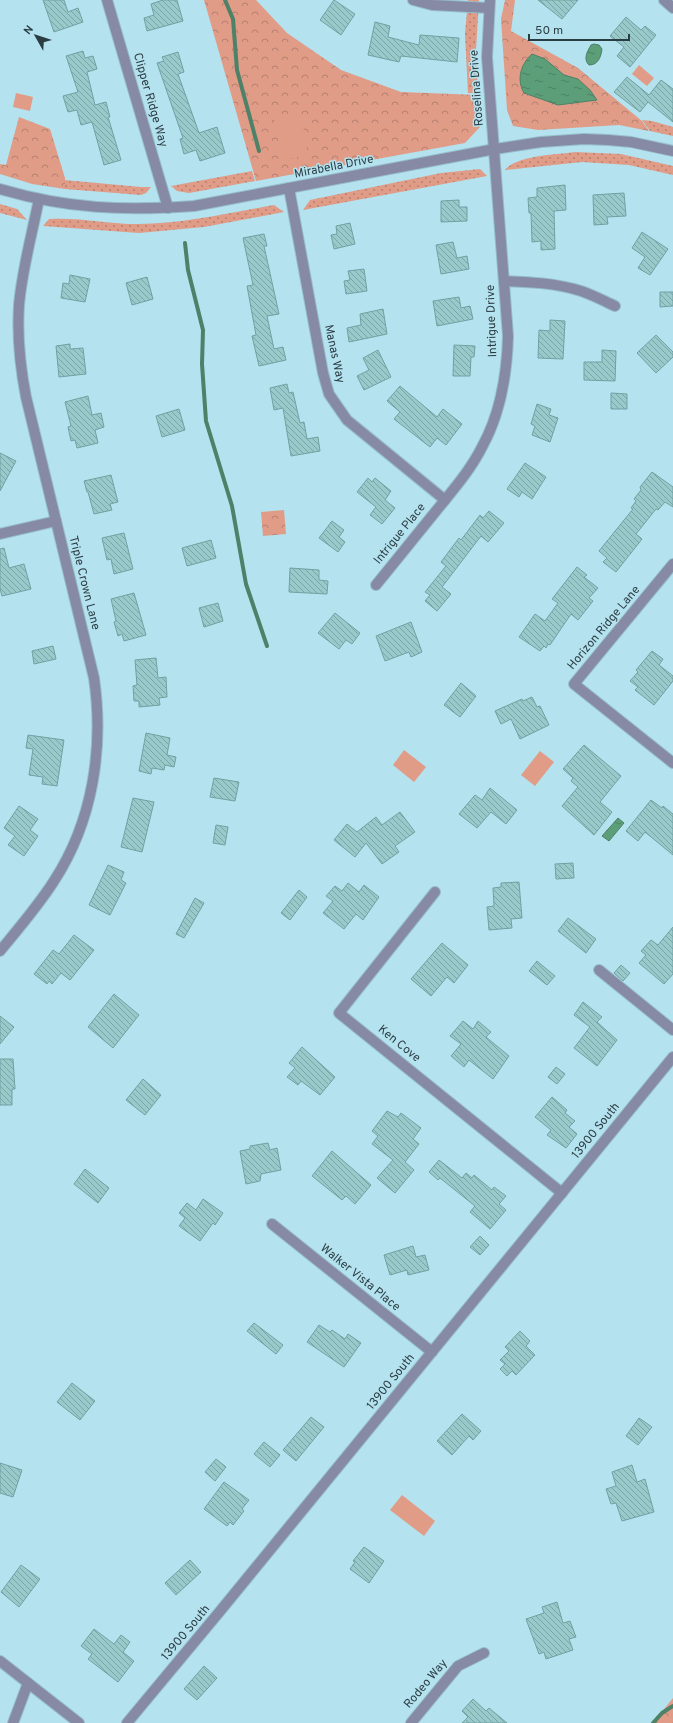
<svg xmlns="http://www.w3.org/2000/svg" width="673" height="1723" font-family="Overpass,sans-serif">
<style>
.grass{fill:url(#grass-dots)}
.park{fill:url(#park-crowns)}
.pitch{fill:#e09c87}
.water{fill:url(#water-ripples);stroke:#4d8168}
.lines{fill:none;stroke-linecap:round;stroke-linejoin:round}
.stream{stroke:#4d8168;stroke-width:4}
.building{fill:url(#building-back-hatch);stroke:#71a1a2}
.minor-casing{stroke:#96bec9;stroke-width:12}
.minor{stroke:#868aa5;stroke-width:10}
.labels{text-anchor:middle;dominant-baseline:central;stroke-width:3;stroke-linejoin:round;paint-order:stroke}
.street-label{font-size:12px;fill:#2b3d43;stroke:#b4e2ef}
</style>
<defs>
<pattern id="grass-dots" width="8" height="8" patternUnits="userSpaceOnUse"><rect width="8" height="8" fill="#e09c87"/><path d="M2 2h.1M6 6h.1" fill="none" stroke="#b68070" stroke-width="1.8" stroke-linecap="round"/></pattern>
<pattern id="park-crowns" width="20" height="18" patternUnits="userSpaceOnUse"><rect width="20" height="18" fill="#e09c87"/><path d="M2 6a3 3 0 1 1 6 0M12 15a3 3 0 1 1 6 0" fill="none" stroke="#b68070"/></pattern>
<pattern id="water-ripples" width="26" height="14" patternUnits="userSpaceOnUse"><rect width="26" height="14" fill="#5b9e78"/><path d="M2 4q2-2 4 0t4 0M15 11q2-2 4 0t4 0" fill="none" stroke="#4b8264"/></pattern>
<pattern id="building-back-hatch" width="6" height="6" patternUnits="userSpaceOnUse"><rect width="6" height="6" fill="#99cacb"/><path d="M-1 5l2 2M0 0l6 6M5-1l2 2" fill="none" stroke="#7da5a6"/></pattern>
</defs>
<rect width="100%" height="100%" fill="#b4e2ef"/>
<!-- grass -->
<g class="grass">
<polygon points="468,0 479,0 476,50 478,93 468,93 465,34"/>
<polygon points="642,120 652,121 673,127 673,136 650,131"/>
<path d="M575,152L621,154L673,166V175L629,165L582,162L505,170C517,155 556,155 575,152Z"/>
<polygon points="480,169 487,176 303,210 310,200 441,173"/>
<polygon points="252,171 255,181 189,193 177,191 171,186"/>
<polygon points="64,180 141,187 151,187 146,193 141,195 65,189"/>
<polygon points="0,204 17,209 27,220 0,213"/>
<path d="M274,205L284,212L204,227L139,233L43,226L49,219C79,217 108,224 138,224C182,224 230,213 274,205Z"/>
</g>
<!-- park -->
<g class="park">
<polygon points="204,0 256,0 287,33 341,70 401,92 478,95 480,127 465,143 256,181"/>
<polygon points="505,0 515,0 511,31 578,68 642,121 649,131 619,125 538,130 513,126 507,110 501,19"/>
<polygon points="19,117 50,129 65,178 65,189 32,184 0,174 0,164 6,165"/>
<polygon points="284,510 286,534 263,536 261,512"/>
<polygon points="673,1698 673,1723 653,1723"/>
</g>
<!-- pitch -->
<g class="pitch">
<polygon points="639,65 654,78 647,86 632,74"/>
<polygon points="16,93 33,97 30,111 13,107"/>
<polygon points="301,114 308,155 282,160 274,119"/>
<polygon points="404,750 426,767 414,782 393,765"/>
<polygon points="540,751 554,762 535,786 521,775"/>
<polygon points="402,1495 435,1521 424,1536 390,1510"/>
</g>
<!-- water -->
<g class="water">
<path d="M594,44L599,45L602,49C601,57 598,65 589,65C583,59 587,52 591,45Z"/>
<path d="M532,54L545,59L564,75L578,79L590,90L597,100L558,105L524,93C516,79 521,64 532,54Z"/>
<polygon points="618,818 624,823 609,841 602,836"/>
</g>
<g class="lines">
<!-- stream -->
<g class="stream">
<polyline points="225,0 233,19 237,70 259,151"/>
<polyline points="185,243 188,270 203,330 202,364 206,421 232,506 246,584 267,646"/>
<polyline points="653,1723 662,1713 673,1706"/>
</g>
</g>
<!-- building -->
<g class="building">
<polygon points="43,0 64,0 68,12 78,8 83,22 54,32"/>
<polygon points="163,0 177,0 183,21 147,31 144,18 154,15 151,4"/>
<polygon points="334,0 355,14 341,35 320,20"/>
<polygon points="538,0 578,0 562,19"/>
<polygon points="626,17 641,30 645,26 656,35 630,67 617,56 624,47 610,36"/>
<polygon points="375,22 390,26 388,37 419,45 420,35 459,38 457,62 401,56 399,62 368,55"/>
<polygon points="83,51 85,58 93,56 97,69 87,72 95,105 106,102 110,117 108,117 121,160 104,165 92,122 81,125 77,110 68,112 63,96 78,92 66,56"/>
<polygon points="178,52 184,72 178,74 199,133 217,127 225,153 200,161 196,150 184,154 180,139 183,138 157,63 164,61 162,57"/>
<polygon points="627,77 649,95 661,80 673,89 673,122 648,102 640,112 614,92"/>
<polygon points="565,185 566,210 554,211 555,249 541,250 541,241 532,242 531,213 529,213 528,198 537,197 537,188"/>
<polygon points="624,193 626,216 607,217 608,224 594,225 593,195"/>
<polygon points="459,200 459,207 467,207 467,221 441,222 441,201"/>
<polygon points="350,223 355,244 334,249 331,235 337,234 336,226"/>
<polygon points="642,232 668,249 650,275 638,268 645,257 632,248"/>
<polygon points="264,234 267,246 264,246 279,314 267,316 274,349 283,347 286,360 259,366 252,336 256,335 247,286 253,285 243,238"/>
<polygon points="453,242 457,258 467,256 469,269 441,274 436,245"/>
<polygon points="364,269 367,291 346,294 344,281 350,280 348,271"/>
<polygon points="70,275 90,279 85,302 61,298 63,283 69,284"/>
<polygon points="147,277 153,299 132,305 126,283"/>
<polygon points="660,292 673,292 673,306 660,307"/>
<polygon points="459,297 461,308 470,306 473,319 437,326 433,301"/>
<polygon points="383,309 387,334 349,342 347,328 361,325 360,314"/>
<polygon points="550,320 565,321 563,359 538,358 539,330 550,331"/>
<polygon points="656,335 673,352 673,357 656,373 637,353"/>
<polygon points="70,344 70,349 83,348 86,374 59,377 56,346"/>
<polygon points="454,345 475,346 474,357 471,357 470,376 453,376"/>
<polygon points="378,350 391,377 364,390 357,376 369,370 363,358"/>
<polygon points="602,350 616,351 615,381 584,380 584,362 602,362"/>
<polygon points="287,384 289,393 293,392 300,423 304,422 307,439 318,437 320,451 291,456 283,408 274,410 270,388"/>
<polygon points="400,386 437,417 443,409 462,424 446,445 437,438 430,447 394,419 400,412 387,401"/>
<polygon points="611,393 627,394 627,409 611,409"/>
<polygon points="88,396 92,415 101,413 104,427 95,430 98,443 77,448 75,440 71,441 68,427 71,426 65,402"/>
<polygon points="537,404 551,409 549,415 558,418 550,442 532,435 535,426 531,424"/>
<polygon points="179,409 185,430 162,437 156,416"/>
<polygon points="0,453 16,461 0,491"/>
<polygon points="525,463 546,477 532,499 522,492 519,497 507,489"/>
<polygon points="652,472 673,487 673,507 665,502 658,510 656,509 636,534 642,539 616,572 603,562 607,558 599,551 633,509 631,508 636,501 634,499 641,490 640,487"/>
<polygon points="111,475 118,502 110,504 112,510 94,514 88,492 87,492 84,481"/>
<polygon points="368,478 372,482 375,478 391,491 385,500 395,508 382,524 370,515 376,507 357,492"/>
<polygon points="489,511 504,523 488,542 481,536 442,587 451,594 437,611 425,601 430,595 425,592 446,566 441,562 459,538 461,540 480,515 483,518"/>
<polygon points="332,521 344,530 339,537 345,542 338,552 319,538"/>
<polygon points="124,533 133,569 114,574 111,559 107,560 102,538"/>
<polygon points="211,540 216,558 187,566 182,548"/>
<polygon points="4,548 9,568 24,564 31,589 2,596 0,589 0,549"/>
<polygon points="577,567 587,575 584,577 598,588 589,598 593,601 578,620 571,614 550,645 548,644 546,648 544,646 540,651 519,637 535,614 545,621 558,603 552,599"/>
<polygon points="290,568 319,570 319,580 328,581 327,594 289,592"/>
<polygon points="134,593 146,635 124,641 122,634 118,636 114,622 116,621 111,599"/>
<polygon points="218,603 223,621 204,627 199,608"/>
<polygon points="335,613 360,633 352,644 346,640 339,649 318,633"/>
<polygon points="411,622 422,652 411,657 409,652 385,661 376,636"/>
<polygon points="53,646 56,659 34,664 32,651"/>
<polygon points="652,651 663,659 659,665 673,676 673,681 654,705 635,690 638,687 630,681 638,672 636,670"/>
<polygon points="156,658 158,678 166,677 167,697 159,698 160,705 139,707 139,701 134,701 133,686 137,685 135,660"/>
<polygon points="461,683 476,696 460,717 444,705"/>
<polygon points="532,697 537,707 540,706 549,725 520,739 511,719 501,724 495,711 522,699 523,701"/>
<polygon points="146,733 170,738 167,755 176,757 174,767 165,765 164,770 152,768 151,774 139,771"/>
<polygon points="28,735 64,740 57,786 42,784 43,777 29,775 33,749 26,748"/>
<polygon points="584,745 621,776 600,802 612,812 594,835 562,806 578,787 571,781 573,778 563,769"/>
<polygon points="214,778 239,782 235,801 210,797"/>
<polygon points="490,788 517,810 506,824 491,812 477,828 459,814 475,795 482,800"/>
<polygon points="133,798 154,802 142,852 121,847"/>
<polygon points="651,800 662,808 663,806 673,814 673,855 645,832 638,841 626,831"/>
<polygon points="19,806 38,819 30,830 38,836 24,856 8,845 15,836 4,828"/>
<polygon points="400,812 415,832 395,846 399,852 382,864 366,843 355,857 334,840 347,824 357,832 376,817 382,825"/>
<polygon points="216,825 228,827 225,845 213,843"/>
<polygon points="573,863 574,878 556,879 555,864"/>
<polygon points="108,865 124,872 121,880 126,883 110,915 89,905"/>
<polygon points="519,882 522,918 511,919 512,928 489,930 487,907 494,906 493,888 501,887 501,883"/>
<polygon points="348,883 359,892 364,885 379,897 363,920 356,914 344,929 323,913 333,901 326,896 335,886 342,891"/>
<polygon points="299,890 307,897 290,920 281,913"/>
<polygon points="195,898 204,903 184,938 176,934"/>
<polygon points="568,918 596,939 586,953 558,931"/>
<polygon points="673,927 673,974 664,984 639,963 646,955 641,951 651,940 658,945"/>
<polygon points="74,935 94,950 70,980 61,973 52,984 49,981 47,984 34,974 53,950 59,954"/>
<polygon points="442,943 468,965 454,983 447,977 431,996 411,979"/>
<polygon points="537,961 555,976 547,985 529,971"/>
<polygon points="621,965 630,973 623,981 614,973"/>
<polygon points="114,994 139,1015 113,1048 88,1027"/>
<polygon points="583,1002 602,1017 597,1022 617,1040 597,1066 574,1048 590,1027 574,1015"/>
<polygon points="0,1016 14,1027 0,1044"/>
<polygon points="463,1021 473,1029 478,1021 491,1032 486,1037 509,1056 493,1079 469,1060 464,1067 451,1056 461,1044 450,1036"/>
<polygon points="302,1047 335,1077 320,1095 301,1081 298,1085 287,1077 295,1068 289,1063"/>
<polygon points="0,1059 13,1059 15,1089 12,1089 12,1105 0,1105"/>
<polygon points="556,1067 565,1074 557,1084 548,1077"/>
<polygon points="143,1079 161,1095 145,1115 126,1100"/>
<polygon points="552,1097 567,1110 565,1113 575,1121 569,1127 577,1134 566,1148 547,1135 551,1130 535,1117"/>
<polygon points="387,1111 398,1117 401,1113 421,1128 413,1139 419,1144 405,1162 414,1170 395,1193 377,1178 393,1160 372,1144 378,1136 372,1131"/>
<polygon points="268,1143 270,1150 277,1148 281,1170 261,1174 260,1181 246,1184 240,1151 250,1149 250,1146"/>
<polygon points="332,1151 371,1185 355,1204 346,1196 342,1200 312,1176"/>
<polygon points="439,1160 462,1178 466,1173 472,1178 474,1175 492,1190 494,1187 506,1196 499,1204 506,1210 490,1229 470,1212 475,1206 440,1178 438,1180 429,1172"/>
<polygon points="85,1169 109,1188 98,1203 74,1184"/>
<polygon points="203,1199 223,1213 215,1225 213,1223 200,1241 179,1226 185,1218 179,1213 187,1203 196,1210"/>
<polygon points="480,1236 489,1245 480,1255 470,1247"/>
<polygon points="413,1246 416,1257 425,1255 429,1270 408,1275 407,1270 390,1275 384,1255"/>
<polygon points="254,1323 283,1345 276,1354 247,1331"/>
<polygon points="319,1325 330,1332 332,1330 345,1339 348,1334 361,1343 344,1367 307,1342"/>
<polygon points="520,1331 530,1341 526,1346 535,1355 516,1375 512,1371 507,1376 500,1369 505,1364 500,1360 509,1351 505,1347"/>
<polygon points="72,1383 95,1401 80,1420 57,1402"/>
<polygon points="462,1414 481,1431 473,1440 469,1436 452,1455 437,1441"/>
<polygon points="311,1417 324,1427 296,1461 283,1450"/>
<polygon points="639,1418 652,1427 638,1445 626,1436"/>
<polygon points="264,1442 280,1455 270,1467 254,1454"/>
<polygon points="216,1459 226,1467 215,1481 205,1472"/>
<polygon points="0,1463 22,1470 13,1497 0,1493"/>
<polygon points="632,1465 637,1482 645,1479 654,1512 622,1521 616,1503 611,1504 606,1489 616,1486 612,1472"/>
<polygon points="224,1482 249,1500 242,1509 244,1511 233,1525 230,1522 227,1526 204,1509"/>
<polygon points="364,1547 384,1561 369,1583 350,1569 355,1562 353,1561"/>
<polygon points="190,1560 201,1572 176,1595 165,1583"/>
<polygon points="21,1565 40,1579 19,1607 1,1592"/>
<polygon points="557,1602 563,1623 570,1621 576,1637 569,1639 573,1650 546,1659 544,1652 539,1654 526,1619 544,1613 542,1607"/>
<polygon points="94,1629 114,1644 121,1635 130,1642 123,1652 134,1661 118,1682 88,1659 92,1654 81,1646"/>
<polygon points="204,1666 217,1678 197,1700 184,1689"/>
<polygon points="473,1699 486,1711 489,1708 507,1723 462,1723 468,1717 462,1711"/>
</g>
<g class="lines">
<!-- minor casing -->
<g class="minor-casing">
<g id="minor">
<polyline points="107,0 168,208"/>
<polyline points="413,0 432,5 489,8"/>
<polyline points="664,0 673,8"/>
<polyline points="289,188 323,373 329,394 347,420 445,500"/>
<path d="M0,189C68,209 124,211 194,206L495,149L541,142L584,139L608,140L631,142L673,151"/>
<path d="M504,281C530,282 556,283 581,291C593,295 604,301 615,306"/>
<polyline points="0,534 56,521"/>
<polyline points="673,564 574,684 673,763"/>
<path d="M376,585C396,560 416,536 436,511C452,491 470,471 482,447C501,413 507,374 508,336L487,57L490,0"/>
<polyline points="435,892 339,1013 562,1193"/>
<path d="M0,951C19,928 38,906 54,881C93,821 104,748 94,678L26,397C20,366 17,336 19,305C22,270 32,234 39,199"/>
<polyline points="599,970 673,1030"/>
<polyline points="272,1224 432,1352"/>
<polyline points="0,1661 79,1723"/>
<polyline points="13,1723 28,1683"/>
<polyline points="127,1723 221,1610 673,1057"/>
<polyline points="411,1723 458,1666 484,1653"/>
</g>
</g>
<!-- minor -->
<use href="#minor" class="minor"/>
</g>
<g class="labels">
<!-- street labels -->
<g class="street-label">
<text transform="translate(477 88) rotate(-94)">Roselina Drive</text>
<text transform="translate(150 100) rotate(74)">Clipper Ridge Way</text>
<text transform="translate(334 167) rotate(-11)">Mirabella Drive</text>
<text transform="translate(492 321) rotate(-92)">Intrigue Drive</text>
<text transform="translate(334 354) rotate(78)">Manas Way</text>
<text transform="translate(400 534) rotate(-51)">Intrigue Place</text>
<text transform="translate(84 583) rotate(76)">Triple Crown Lane</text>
<text transform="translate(604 628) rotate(-50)">Horizon Ridge Lane</text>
<text transform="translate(399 1044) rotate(39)">Ken Cove</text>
<text transform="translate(596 1131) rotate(-51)">13900 South</text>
<text transform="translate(360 1278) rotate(39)">Walker Vista Place</text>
<text transform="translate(391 1382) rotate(-51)">13900 South</text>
<text transform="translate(186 1633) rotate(-50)">13900 South</text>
<text transform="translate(426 1684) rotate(-50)">Rodeo Way</text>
</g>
</g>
<!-- north arrow -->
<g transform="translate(36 36) rotate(309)" stroke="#b4e2ef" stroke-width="3" paint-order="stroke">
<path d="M0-3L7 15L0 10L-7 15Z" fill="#2b3d43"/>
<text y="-6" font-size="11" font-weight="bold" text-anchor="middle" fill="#2b3d43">N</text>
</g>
<!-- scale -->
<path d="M529 34v6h100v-6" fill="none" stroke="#2b3d43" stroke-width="2"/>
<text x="535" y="34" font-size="12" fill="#2b3d43" stroke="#b4e2ef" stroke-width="3" paint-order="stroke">50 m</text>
</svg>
